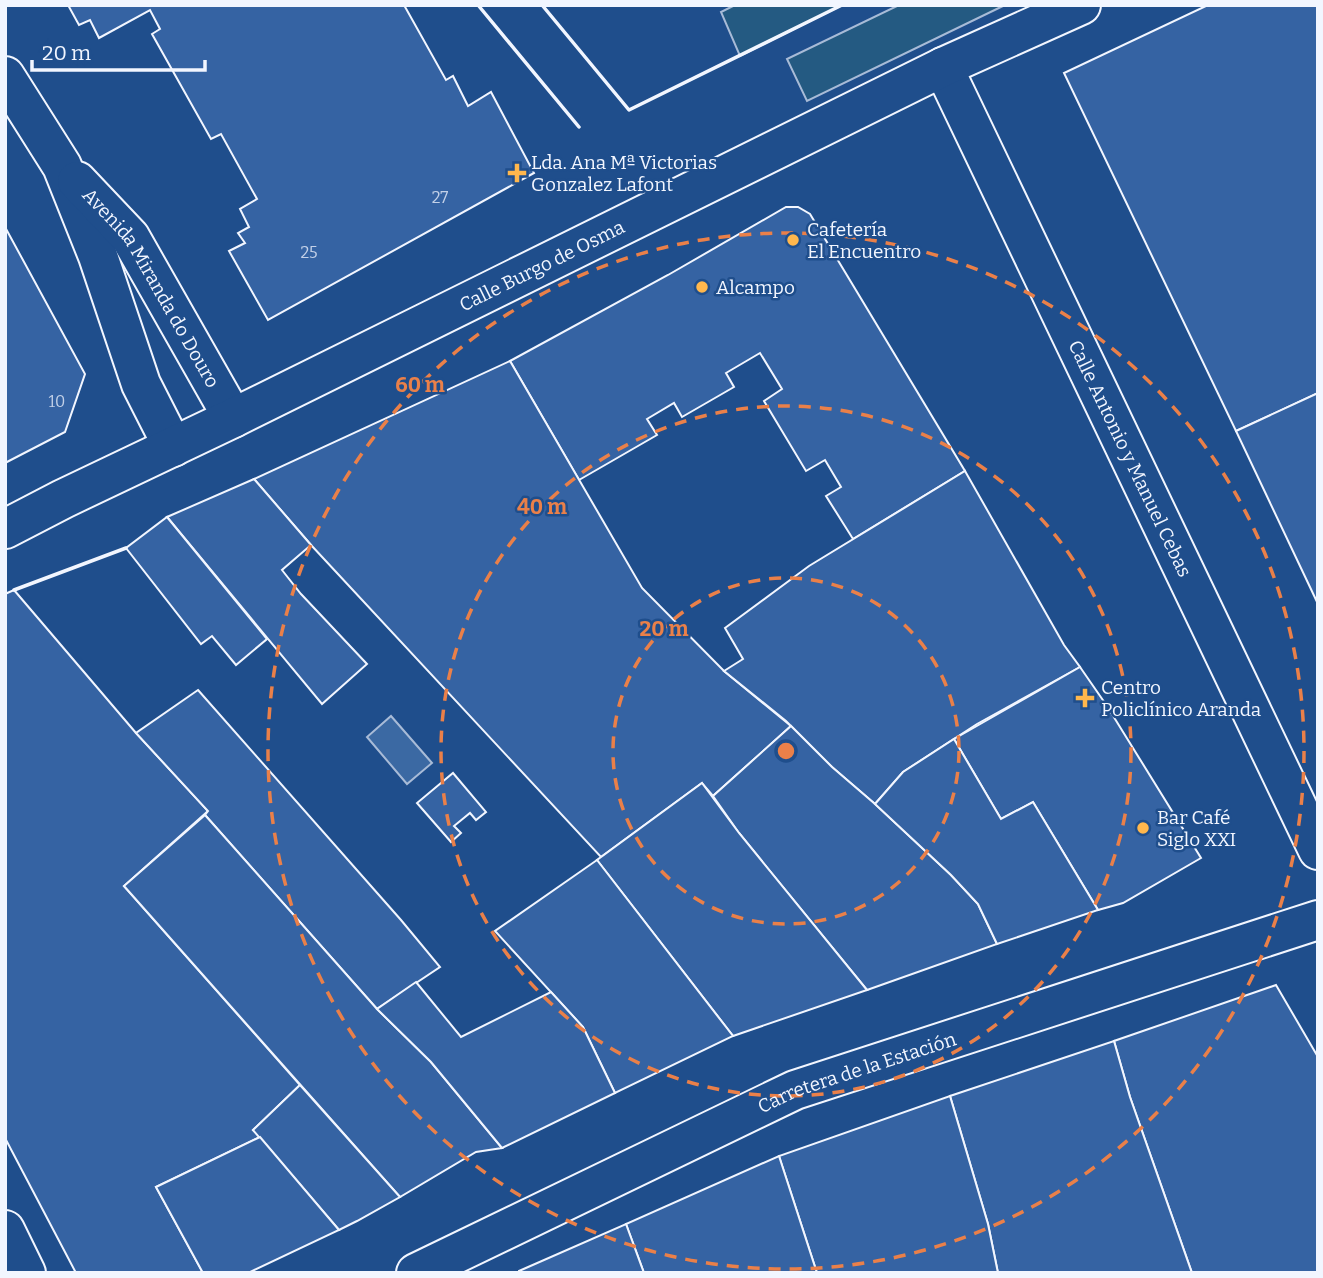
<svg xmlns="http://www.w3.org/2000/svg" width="1323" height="1278" font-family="Bitter,serif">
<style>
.green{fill:#245a82;stroke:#a8bbd7;stroke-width:2}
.water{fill:#3b69a3;stroke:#a8bbd7;stroke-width:2}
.building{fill:#3563a3;stroke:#f2f6ff;stroke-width:2}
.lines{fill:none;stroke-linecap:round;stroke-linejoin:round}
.minor-casing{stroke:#f2f6ff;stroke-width:42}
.tertiary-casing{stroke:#f2f6ff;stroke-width:42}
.minor{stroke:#1f4e8c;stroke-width:38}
.tertiary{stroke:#1f4e8c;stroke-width:38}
.wall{stroke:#f2f6ff;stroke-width:3.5}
.ring{fill:none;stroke:#ea8049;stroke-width:3.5;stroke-dasharray:12 9}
.poi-dot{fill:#ffb74d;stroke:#1f4e8c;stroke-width:2.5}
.labels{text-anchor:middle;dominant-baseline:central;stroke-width:5;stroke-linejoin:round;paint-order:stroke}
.number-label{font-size:16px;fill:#c3d1e8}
.poi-label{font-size:19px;fill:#f2f6ff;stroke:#1f4e8c;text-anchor:start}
.street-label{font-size:19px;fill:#f2f6ff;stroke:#1f4e8c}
.centre{fill:#ea8049;stroke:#1f4e8c;stroke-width:3.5}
.ring-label{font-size:21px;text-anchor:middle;font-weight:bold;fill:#ea8049;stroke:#1f4e8c;stroke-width:5;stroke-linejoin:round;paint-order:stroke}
</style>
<rect width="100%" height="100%" fill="#1f4e8c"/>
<!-- green -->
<g class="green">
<polygon points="735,5 842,5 740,56 721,12"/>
<polygon points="899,5 1005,5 807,101 787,59"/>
</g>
<!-- water -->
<polygon class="water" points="391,716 432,763 407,784 367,737"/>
<!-- building -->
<g class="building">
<polygon points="68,5 404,5 446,80 453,76 468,106 491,92 534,173 268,320 229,251 245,243 238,233 249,227 240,209 257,199 221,134 211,139 152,34 160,29 150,10 99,38 90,20 79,25"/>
<polygon points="1208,5 1318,5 1318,393 1236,431 1064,73"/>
<polygon points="786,207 798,207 810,214 965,471 853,539 826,496 841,487 825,460 806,471 764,401 782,389 760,353 726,373 734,387 682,417 674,403 647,419 657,435 579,480 510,361 668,275"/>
<polygon points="5,227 85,374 65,432 5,463"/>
<polygon points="510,361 642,588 724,671 791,726 713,796 702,783 601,857 311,545 254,479"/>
<polygon points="1318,393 1318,604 1236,431"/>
<polygon points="965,471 1064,645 1080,667 977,724 903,772 875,804 832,767 786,721 724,671 743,659 725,628 809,566"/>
<polygon points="254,479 311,545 282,570 301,594 367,664 322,704 167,517"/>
<polygon points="167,517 267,639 236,665 212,636 201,644 126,548"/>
<polygon points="14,590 136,733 208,811 124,886 300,1085 253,1130 260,1137 156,1187 203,1273 76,1273 5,1138 5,594"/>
<polygon points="1080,667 1107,706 1201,858 1123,903 1098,910 1033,802 1001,819 954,739"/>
<polygon points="198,690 401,920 440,967 377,1009 205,815 208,811 136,733"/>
<polygon points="791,726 832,767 875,804 951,875 978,904 997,944 867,990 739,833 713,796"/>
<polygon points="954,739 1001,819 1033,802 1098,910 997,944 978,904 951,875 875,804 903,772"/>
<polygon points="453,773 486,812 476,820 470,813 454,826 461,833 451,842 417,803"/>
<polygon points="702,783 739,833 867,990 733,1036 597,860"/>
<polygon points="205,815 377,1009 431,1062 502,1148 476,1152 400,1197 124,886"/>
<polygon points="597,860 733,1036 615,1093 583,1027 495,931"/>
<polygon points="416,982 461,1037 551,992 583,1027 615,1093 502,1148 431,1062 377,1009"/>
<polygon points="1276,985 1318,1057 1318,1273 1192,1273 1130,1097 1114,1041"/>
<polygon points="1114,1041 1130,1097 1192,1273 998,1273 988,1224 950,1096"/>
<polygon points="300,1085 400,1197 357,1221 339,1230 253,1130"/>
<polygon points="950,1096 988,1224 998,1273 817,1273 779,1156"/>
<polygon points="260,1137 339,1230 248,1273 203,1273 156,1187"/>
<polygon points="779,1156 817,1273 644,1273 626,1224"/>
<polygon points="626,1224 644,1273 519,1273 519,1271"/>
</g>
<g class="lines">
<!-- minor casing -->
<g class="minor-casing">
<g id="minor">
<path id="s1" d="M943,67L1318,850"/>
<polyline points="5,1230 26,1273"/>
<path id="s2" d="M416,1273L795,1090L1318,920"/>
</g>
</g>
<!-- tertiary casing -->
<g class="tertiary-casing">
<g id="tertiary">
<polyline points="5,76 62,166 98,256 141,384 173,447"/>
<path id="s3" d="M77,181L130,237L233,418"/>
<path id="s4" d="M5,529L63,499L233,418L943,67L1081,5"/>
</g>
</g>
<!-- minor -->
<use href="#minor" class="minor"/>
<!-- tertiary -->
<use href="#tertiary" class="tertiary"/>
<!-- wall -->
<g class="wall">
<polyline points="478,5 579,127"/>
<polyline points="542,5 629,110 842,5"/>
<polyline points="14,590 126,548"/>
</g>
</g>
<!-- distance rings -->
<g class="ring">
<circle cx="786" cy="751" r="173"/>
<circle cx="786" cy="751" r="345"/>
<circle cx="786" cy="751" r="518"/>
</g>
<!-- markers -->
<g class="poi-dot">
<path d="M513.5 162.5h7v7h7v7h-7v7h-7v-7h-7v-7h7z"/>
<circle cx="793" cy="240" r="7"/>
<circle cx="702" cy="287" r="7"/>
<path d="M1081.5 687.5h7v7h7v7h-7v7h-7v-7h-7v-7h7z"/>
<circle cx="1143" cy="828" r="7"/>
</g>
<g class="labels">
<!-- number labels -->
<g class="number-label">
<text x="440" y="197">27</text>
<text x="309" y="252">25</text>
<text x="57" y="401">10</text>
</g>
<!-- poi labels -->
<g class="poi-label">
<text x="531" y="162">Lda. Ana Mª Victorias<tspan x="531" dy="22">Gonzalez Lafont</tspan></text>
<text x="807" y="229">Cafetería<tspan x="807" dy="22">El Encuentro</tspan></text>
<text x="716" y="287">Alcampo</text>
<text x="1101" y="687">Centro<tspan x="1101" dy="22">Policlínico Aranda</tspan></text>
<text x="1157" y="817">Bar Café<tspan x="1157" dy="22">Siglo XXI</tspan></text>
</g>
<!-- street labels -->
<g class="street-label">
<text stroke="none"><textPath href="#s4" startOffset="598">Calle Burgo de Osma</textPath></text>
<text stroke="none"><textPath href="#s3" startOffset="131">Avenida Miranda do Douro</textPath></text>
<text stroke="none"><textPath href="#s1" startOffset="434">Calle Antonio y Manuel Cebas</textPath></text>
<text stroke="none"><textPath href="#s2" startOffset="485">Carretera de la Estación</textPath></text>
</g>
</g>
<circle cx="786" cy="751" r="10" class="centre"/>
<g class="ring-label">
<text x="420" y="392">60 m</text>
<text x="542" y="514">40 m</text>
<text x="664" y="636">20 m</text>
</g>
<!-- border -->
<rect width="1323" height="1278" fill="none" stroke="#f2f6ff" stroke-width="14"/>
<!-- scale -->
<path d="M32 60v10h173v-10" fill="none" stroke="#f2f6ff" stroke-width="3.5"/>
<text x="42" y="60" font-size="21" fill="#f2f6ff" stroke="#1f4e8c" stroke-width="5" paint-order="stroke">20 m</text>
</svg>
